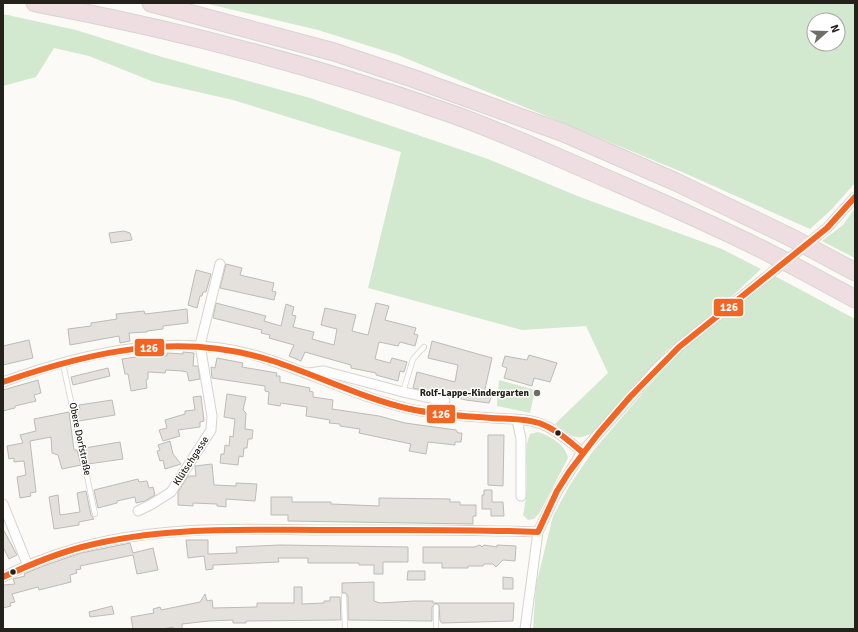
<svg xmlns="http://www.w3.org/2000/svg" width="858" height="632" font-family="Signika,sans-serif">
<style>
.green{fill:#d2e8cf;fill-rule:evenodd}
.building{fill:#e4e1dc;stroke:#bdbbb6}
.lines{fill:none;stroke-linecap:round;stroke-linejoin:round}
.lane-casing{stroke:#d6d4ce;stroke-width:6}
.street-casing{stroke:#d6d4ce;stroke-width:11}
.highway-casing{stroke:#d7d5d3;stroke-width:19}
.lane{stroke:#fffefe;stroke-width:4.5}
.street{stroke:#fffefe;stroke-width:9}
.highway{stroke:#eedee1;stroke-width:17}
.highway-bridge-casing{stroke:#d7d5d3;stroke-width:19;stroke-linecap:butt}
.highway-bridge{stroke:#eedee1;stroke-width:17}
.bus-1-casing{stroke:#fff;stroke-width:9}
.bus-1{stroke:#f26522;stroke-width:6}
.poi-dot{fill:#706d68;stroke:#fff;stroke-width:1.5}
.bus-dot{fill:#24211b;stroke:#fff;stroke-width:1.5}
.labels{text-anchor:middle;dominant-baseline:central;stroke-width:3;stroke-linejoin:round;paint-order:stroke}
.poi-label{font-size:10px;font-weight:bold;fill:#24211b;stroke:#fff;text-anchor:end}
.street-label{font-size:10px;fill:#24211b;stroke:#fff}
.line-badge{stroke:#fff;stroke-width:1.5}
.badge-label{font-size:11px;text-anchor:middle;font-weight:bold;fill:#fff}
</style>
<rect width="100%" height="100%" fill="#fcfaf6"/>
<!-- green -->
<g class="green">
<path d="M204,3H855V183L831,210L810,229L682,172L398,55L318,30ZM814,20H838V44H814Z"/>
<path d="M3,14L76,30L162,57L310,98L488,159L580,197L722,249L761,269L724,304L666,351L594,432C574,443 572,435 555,424L608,373L586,326L522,330L368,288L401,152L233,100L154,82L89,56L54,48L36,77L3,86Z"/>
<polygon points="855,208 855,258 822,241 843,225"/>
<polygon points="775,276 855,319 855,629 533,629 536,585 553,516 571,483 593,451 672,359"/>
<polygon points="499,380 535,390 530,413 497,406"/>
<path d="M538,432C550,436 566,445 568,458L540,512L534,519L528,520L523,515C526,502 527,489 527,475C527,460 524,448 530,434Z"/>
</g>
<!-- building -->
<g class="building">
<polygon points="124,231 130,233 132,240 111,243 109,233"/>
<polygon points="226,264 242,268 240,275 274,283 272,291 276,292 274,300 220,288"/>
<polygon points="196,270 211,274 206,292 203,292 202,296 200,296 197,308 188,305"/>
<polygon points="216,303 266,316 264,321 281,326 286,304 294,307 292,315 296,316 293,327 314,332 312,339 334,345 337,329 321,325 325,308 356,315 352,331 368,335 376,303 389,306 385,320 416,328 414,334 418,335 415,346 400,342 398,346 379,342 375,359 390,363 392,358 407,362 404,372 400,371 398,381 376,375 376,373 351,368 351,365 305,352 301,361 289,356 294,345 269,338 270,335 261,333 262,330 213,318"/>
<polygon points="187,309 188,323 163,326 163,329 147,331 147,332 129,333 130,341 120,343 119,336 70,345 68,329 91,326 91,323 117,319 116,314 144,311 145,314"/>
<polygon points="29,340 33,358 3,365 3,346"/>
<polygon points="432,341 492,358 484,393 492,395 489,403 466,400 413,388 417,372 455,382 458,365 428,358"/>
<polygon points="183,352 194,353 193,366 198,366 200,379 189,381 187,372 182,371 166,370 165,373 148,372 148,379 146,380 147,388 131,391 128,374 125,374 122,359 150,355 167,356 167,353 183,354"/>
<polygon points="529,355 557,363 550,382 534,378 532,386 504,378 507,368 502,366 505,356 527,360"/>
<polygon points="217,358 243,363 242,367 277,373 276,376 280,376 280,382 310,388 309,391 313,392 313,397 333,400 332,409 379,416 405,423 456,430 458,433 462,433 461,442 455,442 455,445 428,442 426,454 409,451 411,444 359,433 360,429 340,426 340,424 329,423 330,420 306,416 307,407 281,403 280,406 268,404 269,392 265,391 265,386 212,378 211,367 215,368"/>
<polygon points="108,368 110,376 73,385 71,377"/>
<polygon points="38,380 41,393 34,395 36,401 15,406 15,408 3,411 3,390"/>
<polygon points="227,394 246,397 243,410 246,413 245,429 253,430 252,439 248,439 247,448 244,448 243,457 239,456 238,465 220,463 221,454 224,454 225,445 229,446 230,436 233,437 235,419 224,417"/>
<polygon points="201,396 204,421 200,422 200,427 178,430 180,436 163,441 159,430 167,428 165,420 185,414 185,411 195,410 193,397"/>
<polygon points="112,400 115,415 79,421 77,411 80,410 79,405"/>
<polygon points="69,412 74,450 77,450 81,465 62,469 58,455 52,453 51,437 30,441 36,492 30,493 31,496 20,498 17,477 26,475 24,461 14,462 14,458 9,459 7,446 23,443 20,435 36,431 34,419"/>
<polygon points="488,435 504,435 503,486 488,485"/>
<polygon points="170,441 173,454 181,464 165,469 163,460 160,461 157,451 160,450 158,445"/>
<polygon points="120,442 123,459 88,464 85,448"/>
<polygon points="212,464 214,485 236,486 236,483 257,484 255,501 226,499 226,507 217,506 217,504 193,503 193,506 178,505 178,492 188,476 196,476 195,466"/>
<polygon points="138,479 139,482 147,481 149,488 153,487 155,495 145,501 136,503 135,497 117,501 117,503 98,508 94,490"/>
<polygon points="484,490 492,490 492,502 503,502 504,516 491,516 491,509 482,509 482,495 484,495"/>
<polygon points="86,491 91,515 94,519 79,522 79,525 54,529 49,497 58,495 60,515 80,512 77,493"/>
<polygon points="271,497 292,497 292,502 331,502 331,504 379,506 379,498 450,499 450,502 460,502 460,505 476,505 476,516 473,516 473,524 288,521 288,515 271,515"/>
<polygon points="3,529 17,555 9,559 3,547"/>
<polygon points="186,540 208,540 208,554 237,553 236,547 280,545 408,547 408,562 383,562 383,574 374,574 374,565 359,565 359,563 308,563 308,558 278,558 279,562 213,565 213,569 206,570 204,556 188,558"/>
<polygon points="130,543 133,553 153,548 158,570 137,574 133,555 80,566 81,569 76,570 77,573 70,575 71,582 39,590 38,587 12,594 15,602 10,603 11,606 3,608 3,585 15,584 13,579 25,576 24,574 43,566 81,553"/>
<polygon points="480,545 482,547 484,545 497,547 497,545 516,546 515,561 503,560 496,567 493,564 484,564 483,566 468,566 468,568 442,568 442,563 423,563 423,547 474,547"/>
<polygon points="408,571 425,571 425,580 407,580"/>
<polygon points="503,577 513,578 513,589 503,589"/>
<polygon points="374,582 374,601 380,603 414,601 433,601 433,603 514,603 513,621 442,623 440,621 439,605 436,603 432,607 432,621 348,620 348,596 346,593 342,593 342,583"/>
<polygon points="294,587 302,587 302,604 324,603 324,601 330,601 330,597 340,597 341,620 246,621 246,623 233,623 233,620 209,621 182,624 182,629 174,629 173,627 163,629 133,629 131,617 154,613 153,609 160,607 161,610 200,602 205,594 207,601 212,600 213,608 257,607 257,603 294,603"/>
<polygon points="112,606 114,614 90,617 89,612"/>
</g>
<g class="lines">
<!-- lane casing -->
<g class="lane-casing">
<g id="lane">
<polyline points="63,364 95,514"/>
<polyline points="403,392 413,359 424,347"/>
<polyline points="344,596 345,629"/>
<polyline points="436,607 436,629"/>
</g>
</g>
<!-- street casing -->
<g class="street-casing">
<g id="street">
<polyline points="308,373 324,371 403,392 445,401"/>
<path d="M3,382C88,351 185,329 273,361C319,377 362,398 410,409C437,415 464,416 492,418C509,419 530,418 546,426C559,432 571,443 582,452"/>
<polyline points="517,420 521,439 521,496"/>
<polyline points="3,504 28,566"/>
<polyline points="138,511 152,504 171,492 211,430 212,416 200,345 220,264"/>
<path d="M3,577C108,523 212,529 326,530C397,530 468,529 538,532"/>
<polyline points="525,629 538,532 557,492 582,452 656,369 679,347 827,228 855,197"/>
</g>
</g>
<!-- highway casing -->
<g class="highway-casing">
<g id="highway">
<path d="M35,3C174,29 312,65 446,112C504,132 561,159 617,183C670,206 723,229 775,256"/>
<polyline points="151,3 334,52 412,78 564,133 676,182 794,239"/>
<polyline points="814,250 855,272"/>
<polyline points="794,266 855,299"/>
</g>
</g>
<!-- lane -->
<use href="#lane" class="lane"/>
<!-- street -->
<use href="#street" class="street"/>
<!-- highway -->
<use href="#highway" class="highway"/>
<!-- highway-bridge casing -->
<g class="highway-bridge-casing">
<g id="highway-bridge">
<polyline points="794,239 814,250"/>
<polyline points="775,256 794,266"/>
</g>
</g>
<!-- highway-bridge -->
<use href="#highway-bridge" class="highway-bridge"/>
<!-- bus-1 casing -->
<g class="bus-1-casing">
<g id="bus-1">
<path d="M3,382C93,351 180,331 273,361C319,376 362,398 410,409C437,415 464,416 491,418C507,419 524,418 539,423C556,429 569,441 582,452"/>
<path d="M3,577C29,565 55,554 82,547C162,526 245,530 326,530C397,530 467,529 538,532L557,491L569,472L598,434L630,397L679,347L827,228L855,197"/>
</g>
</g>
<!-- bus-1 -->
<use href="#bus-1" class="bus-1"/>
</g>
<!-- markers -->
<circle class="poi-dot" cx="537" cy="393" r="4"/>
<g class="bus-dot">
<circle cx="558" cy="433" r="3.5"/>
<circle cx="13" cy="572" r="3.5"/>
</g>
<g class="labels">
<!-- poi labels -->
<g class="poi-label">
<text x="529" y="393">Rolf-Lappe-Kindergarten</text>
</g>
<!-- street labels -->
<g class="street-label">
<text transform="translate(80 439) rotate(78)">Obere Dorfstraße</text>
<text transform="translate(191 461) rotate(-57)">Klütschgasse</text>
</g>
</g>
<g class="line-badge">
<rect x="713" y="298" width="31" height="19" rx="4" fill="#f26522"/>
<rect x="134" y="338" width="31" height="19" rx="4" fill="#f26522"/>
<rect x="426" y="404" width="30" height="20" rx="4" fill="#f26522"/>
</g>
<g class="badge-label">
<text x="729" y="311">126</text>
<text x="149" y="352">126</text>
<text x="441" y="418">126</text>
</g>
<!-- border -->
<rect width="858" height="632" fill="none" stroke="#24211b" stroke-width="8"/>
<!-- north arrow -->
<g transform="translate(826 32) rotate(70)"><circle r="19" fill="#ffffff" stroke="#a7a6a4"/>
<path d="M0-3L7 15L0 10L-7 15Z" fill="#706d68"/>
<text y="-6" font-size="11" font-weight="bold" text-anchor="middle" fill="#24211b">N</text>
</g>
</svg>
